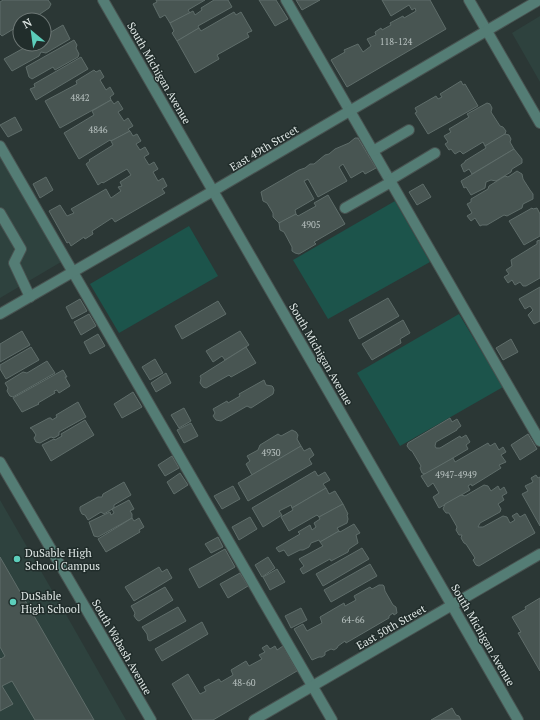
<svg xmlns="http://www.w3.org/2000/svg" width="540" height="720" font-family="'PT Serif',serif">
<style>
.built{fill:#2e423e}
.green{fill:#1c544b}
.building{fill:#485552;stroke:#5f6d6a}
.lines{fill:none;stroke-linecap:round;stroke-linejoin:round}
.minor-casing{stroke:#485351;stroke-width:12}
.minor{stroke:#547d75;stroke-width:10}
.poi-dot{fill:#5ccebb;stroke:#212d2b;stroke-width:1.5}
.labels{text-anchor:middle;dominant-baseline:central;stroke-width:3;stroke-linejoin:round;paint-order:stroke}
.number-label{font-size:9px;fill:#b8c2c0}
.street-label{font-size:11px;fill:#dee6e4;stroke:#212d2b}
.poi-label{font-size:11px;fill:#dee6e4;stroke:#212d2b;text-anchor:start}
</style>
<rect width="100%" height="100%" fill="#2b3735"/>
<!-- built -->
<g class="built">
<polygon points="540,16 540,82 512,33"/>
<polygon points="0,146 66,259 0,298"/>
<polygon points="0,500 68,618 126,720 0,720"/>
</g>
<!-- green -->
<g class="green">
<polygon points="395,201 430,262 328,319 293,260"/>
<polygon points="189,226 218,276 119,333 90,284"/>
<polygon points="459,314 503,387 400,446 357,373"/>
</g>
<!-- building -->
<g class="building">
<polygon points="3,0 48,0 51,4 49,8 40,14 39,17 34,20 20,20 20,25 2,36 0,34 0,2"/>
<polygon points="156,0 205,0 188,10 190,13 170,23 165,15 160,18 153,4 157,2"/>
<polygon points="214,0 228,0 232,7 198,26 199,28 177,41 172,33 174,31 170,23 193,11 195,15 202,10 201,8"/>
<polygon points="259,0 276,0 288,19 275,26"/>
<polygon points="296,0 320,0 302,10"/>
<polygon points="382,0 430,0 446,29 347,87 331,60 345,52 344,50 358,44 363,52 371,46 367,39 376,35 375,32 381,28 382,30 391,25 390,23 403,16 404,18 416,11 415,8 412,10 409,5 391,16"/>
<polygon points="234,12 236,15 241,12 252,31 247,33 249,37 217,55 219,59 195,73 177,41 199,28 201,31"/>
<polygon points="63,25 70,39 46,53 41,52 39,56 12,71 4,59 31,44 44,44 44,36"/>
<polygon points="74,40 77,45 76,48 79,54 78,57 55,70 53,67 32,79 29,77 26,67"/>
<polygon points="81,57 88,69 36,100 30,89 35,87 34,84"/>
<polygon points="94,70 96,72 100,70 104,77 100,80 106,90 110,87 114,94 110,97 111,100 60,128 45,101 77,84 76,81"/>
<polygon points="461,81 463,85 465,84 478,106 428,134 415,113 417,112 415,108 436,96 438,99 442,97 440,94"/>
<polygon points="111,100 114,104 118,101 123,109 118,112 124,121 128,118 133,126 128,129 130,131 111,141 110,140 79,159 64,133 94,115 92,111"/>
<polygon points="487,103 490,104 492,108 491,112 500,126 503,127 506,131 505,134 485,146 483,142 463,154 460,151 455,154 451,149 449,150 445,144 448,142 444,136 451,132 449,129 469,117 467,114"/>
<polygon points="15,117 22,130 8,137 0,125"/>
<polygon points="130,131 133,136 137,134 141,141 136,144 140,150 145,147 149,154 144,157 149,165 154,162 158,169 153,172 158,181 163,178 167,186 162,189 165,193 115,222 112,218 92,231 93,234 85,239 84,237 71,246 69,242 67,243 49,211 60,205 67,216 74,213 71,209 106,189 111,198 121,191 118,187 122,186 120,182 131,175 127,169 103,183 102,182 98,185 86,164 90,161 89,160 113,145 111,141"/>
<polygon points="505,134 509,135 511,139 510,142 514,149 472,174 469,169 464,172 461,165 465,162 465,161 486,148 485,146"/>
<polygon points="355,138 358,138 376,168 365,174 363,171 351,178 343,164 339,167 347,181 318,197 308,179 304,181 314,199 295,210 296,214 279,223 273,217 273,213 267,203 263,201 261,192 299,170 305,168 310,164 314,164 325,155 329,154 335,149 349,143"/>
<polygon points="514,149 522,159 522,163 512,169 511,172 496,181 491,180 486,182 485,188 471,195 466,187 464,188 461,181"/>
<polygon points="517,171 522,174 523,179 530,190 533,194 533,199 523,204 522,208 507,216 504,215 487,225 482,225 480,226 475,218 471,221 467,216 472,213 467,204 471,202 471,199 488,189 489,186 505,176 508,177"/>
<polygon points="46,177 53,190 40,198 33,184"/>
<polygon points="423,184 431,197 417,205 409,192"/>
<polygon points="328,195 345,224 314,242 316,244 299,254 295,253 292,251 292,247 284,232 280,230 279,223 296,214 298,216 316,206 314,203"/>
<polygon points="532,208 533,209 537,208 540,214 540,236 524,245 509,221"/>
<polygon points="540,240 540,278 526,286 523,286 520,282 515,285 512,280 508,283 504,277 509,274 506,270 512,266 511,260 537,244 537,241"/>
<polygon points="540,287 540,321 534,324 528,315 533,310 530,306 525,309 519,299"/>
<polygon points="388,298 399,316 359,339 349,320"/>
<polygon points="80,299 87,311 72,319 66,307"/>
<polygon points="218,301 226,314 182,339 175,326"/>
<polygon points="89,314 96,326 81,335 74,322"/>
<polygon points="403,320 410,333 400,339 401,343 372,360 362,344"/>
<polygon points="22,331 30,345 0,362 0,344"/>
<polygon points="240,331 249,345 225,360 222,356 213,362 206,351"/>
<polygon points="98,334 105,346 90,354 84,342"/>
<polygon points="511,339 518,352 503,360 496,348"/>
<polygon points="31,347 39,360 6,379 0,369 0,365"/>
<polygon points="246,347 256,363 231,377 229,375 206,388 203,387 200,383 201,378 200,376"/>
<polygon points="155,359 163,373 150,380 142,367"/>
<polygon points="47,361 55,373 13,397 10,396 7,391 8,388 5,383 23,372 27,373"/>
<polygon points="63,370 67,377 65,377 70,386 59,393 57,390 54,391 55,393 38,403 39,404 22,412 13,398"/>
<polygon points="166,373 171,383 156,392 151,383"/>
<polygon points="264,380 266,385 272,386 273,387 274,390 273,394 251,408 247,406 221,421 216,420 213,416 215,413 213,409 227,401 228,403 240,396 239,394"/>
<polygon points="133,392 142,407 122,418 114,404"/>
<polygon points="78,402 86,417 59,432 59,435 54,438 51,437 40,443 36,442 34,438 36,435 32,429 30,428 49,418 51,418 52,420 57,417 56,415"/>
<polygon points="184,408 191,421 179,428 171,415"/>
<polygon points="450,418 452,422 457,419 461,426 457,429 457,430 436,442 435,446 436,448 440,448 460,436 461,438 466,435 470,442 466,445 468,449 426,474 422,473 420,468 421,466 412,451 410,450 407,446 408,443"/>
<polygon points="85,420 94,435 51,461 42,445 54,439 55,440 62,436 61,434"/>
<polygon points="191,423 198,436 184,443 177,430"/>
<polygon points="292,430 296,432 298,435 297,439 301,446 252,475 246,464 250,461 247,456 258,450 260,445 278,434 281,436"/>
<polygon points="528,434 537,449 520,460 511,445"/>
<polygon points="488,443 490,446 495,443 499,450 503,447 506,452 501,455 506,462 499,465 501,468 472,486 471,484 468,486 470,490 439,508 433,497 439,493 433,483 428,487 421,476 453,458 455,462"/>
<polygon points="301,446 304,451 310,448 314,455 309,459 312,464 248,501 238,483"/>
<polygon points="172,456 179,468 165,476 158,465"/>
<polygon points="315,471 318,476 325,472 330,480 323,484 326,488 292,508 291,505 279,511 282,515 263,527 252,508"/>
<polygon points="180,473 188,485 174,494 167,482"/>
<polygon points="536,475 538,478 540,477 540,526 522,494 528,491 525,486 533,482 531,478"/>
<polygon points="124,482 131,495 114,505 114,508 104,514 101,512 88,520 85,515 82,514 80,510 80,507 98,497 102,497 103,494"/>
<polygon points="484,485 488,486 491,491 498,486 500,490 504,487 507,493 502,496 504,500 498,504 501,509 500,512 480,523 478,527 483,527 503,516 507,517 510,523 515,520 512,516 517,513 520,517 525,514 535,533 479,566 476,565 473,560 475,558 466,544 464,543 461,538 462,535 459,535 456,530 457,527 449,513 446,513 443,509 445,504 461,495 465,496"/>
<polygon points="233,486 240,499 222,509 214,496"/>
<polygon points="326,488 329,494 335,491 343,504 319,517 317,515 289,531 281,517 293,510 292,508"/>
<polygon points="129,500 134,509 130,511 132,514 132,518 98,537 94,536 89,522 110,512 111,515 114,513 112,509"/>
<polygon points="343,504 348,514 347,515 348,519 347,523 337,528 339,531 320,542 319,540 311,543 309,547 303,550 300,550 288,556 284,550 279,552 276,548 300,534 298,532 310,525 312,530 316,527 314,523 320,519 319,517"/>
<polygon points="250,517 257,529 239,540 232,527"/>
<polygon points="132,518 134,521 139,518 144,527 139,530 140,532 106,552 98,539"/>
<polygon points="354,524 360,533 356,535 358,543 349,549 348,552 331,561 330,559 303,574 300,569 304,566 299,559 323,546 320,542 339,531 340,532"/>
<polygon points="218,537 223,547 211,553 205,544"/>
<polygon points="362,548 369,559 323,586 316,574"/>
<polygon points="225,549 235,567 199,588 189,569"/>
<polygon points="0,557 94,720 35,720 12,681 2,686 13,704 0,711 0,658 1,659 5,656 0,647"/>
<polygon points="268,557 275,568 262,577 255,565"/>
<polygon points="370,564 377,576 331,602 324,590"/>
<polygon points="159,567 162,572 167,569 172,578 134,601 125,587"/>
<polygon points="277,569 285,582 270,590 263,577"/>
<polygon points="240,573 248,586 228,598 220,584"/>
<polygon points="379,585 383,585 384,586 385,591 393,605 396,607 397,613 394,615 393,613 389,616 389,618 346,643 345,641 338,646 337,648 334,650 331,649 325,652 325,655 322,657 319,657 312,660 294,629 303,624 307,631 322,623 320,617 344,603 345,606 356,600 354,596 370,587 372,589"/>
<polygon points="165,587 173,600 139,621 137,620 134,616 135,613 131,606"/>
<polygon points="540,598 540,671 518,633 521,632 512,617 526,609 525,607"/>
<polygon points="178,607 186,621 150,641 148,640 147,634 142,627"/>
<polygon points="301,608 307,620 291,628 285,616"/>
<polygon points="202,622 208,634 162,661 155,649"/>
<polygon points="267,645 270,649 275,646 277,650 283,646 297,671 213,720 193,720 172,684 188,674 200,694 206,691 204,687 219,679 221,682 233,675 231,670 246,661 249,666 262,659 259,655 265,652 262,648"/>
<polygon points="452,708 456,715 459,716 461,720 431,720"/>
</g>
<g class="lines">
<!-- minor casing -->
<g class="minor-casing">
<g id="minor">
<polyline points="103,0 518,720"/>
<polyline points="286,0 540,441"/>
<polyline points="469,0 540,123"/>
<polyline points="0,146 332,720"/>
<polyline points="373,151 409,130"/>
<polyline points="390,180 435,153"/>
<polyline points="345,208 391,182"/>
<polyline points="0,213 21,249 14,263 30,297"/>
<polyline points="0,314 213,191 539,0"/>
<polyline points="0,462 151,720"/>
<polyline points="254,720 540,554"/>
</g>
</g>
<!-- minor -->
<use href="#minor" class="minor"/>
</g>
<!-- markers -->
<g class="poi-dot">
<circle cx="17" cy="559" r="4"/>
<circle cx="13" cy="602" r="4"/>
</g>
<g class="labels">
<!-- number labels -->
<g class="number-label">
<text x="396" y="42">118-124</text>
<text x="80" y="98">4842</text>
<text x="98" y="130">4846</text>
<text x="311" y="225">4905</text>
<text x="271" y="453">4930</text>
<text x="456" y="475">4947-4949</text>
<text x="353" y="620">64-66</text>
<text x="244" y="683">48-60</text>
</g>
<!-- street labels -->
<g class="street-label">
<text transform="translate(159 73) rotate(60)">South Michigan Avenue</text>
<text transform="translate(264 148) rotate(-31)">East 49th Street</text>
<text transform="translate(321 354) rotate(60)">South Michigan Avenue</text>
<text transform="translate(391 627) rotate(-30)">East 50th Street</text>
<text transform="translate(483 635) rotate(60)">South Michigan Avenue</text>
<text transform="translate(122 647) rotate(60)">South Wabash Avenue</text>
</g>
<!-- poi labels -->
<g class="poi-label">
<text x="25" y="553">DuSable High<tspan x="25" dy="13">School Campus</tspan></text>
<text x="21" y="596">DuSable<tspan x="21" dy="13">High School</tspan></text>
</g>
</g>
<!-- north arrow -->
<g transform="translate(32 32) rotate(331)"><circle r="19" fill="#212d2b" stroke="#6d7775"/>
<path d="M0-3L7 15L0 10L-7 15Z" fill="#5ccebb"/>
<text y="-6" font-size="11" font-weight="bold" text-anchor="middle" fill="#dee6e4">N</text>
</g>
</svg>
